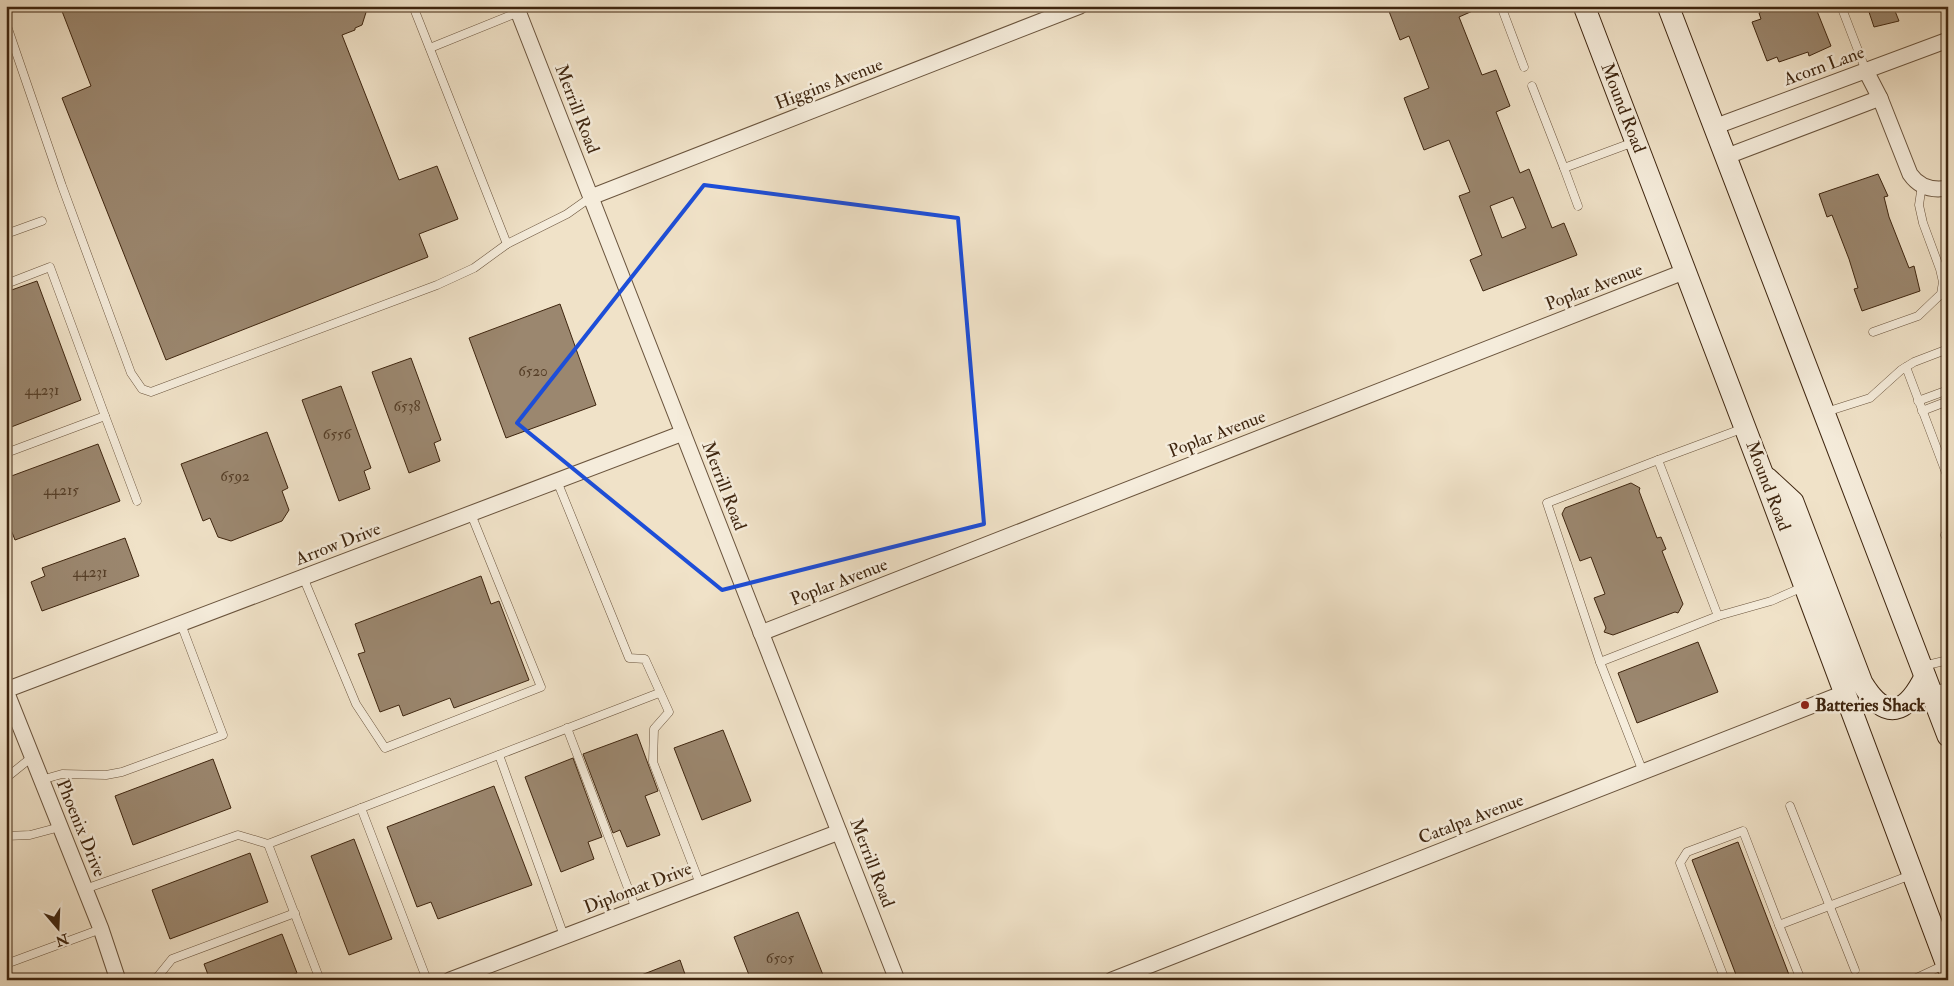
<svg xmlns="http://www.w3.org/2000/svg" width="1954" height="986" font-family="'IM FELL Double Pica',serif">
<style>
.building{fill:#9b876f;stroke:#3e250f;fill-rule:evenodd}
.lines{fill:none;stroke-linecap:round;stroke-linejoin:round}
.lane-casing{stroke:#6a543d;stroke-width:9}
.street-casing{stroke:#6a543d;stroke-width:17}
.secondary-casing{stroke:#3e250f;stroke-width:23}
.lane{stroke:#f5ecdb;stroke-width:8}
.street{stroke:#f5ecdb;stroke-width:15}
.secondary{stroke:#f5ecdb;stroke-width:21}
.marked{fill:none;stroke:#1d4ed8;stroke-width:4;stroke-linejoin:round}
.poi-dot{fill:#8f2418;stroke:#f5ecdb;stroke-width:2}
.labels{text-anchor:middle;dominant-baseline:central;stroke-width:5;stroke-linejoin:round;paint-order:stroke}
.number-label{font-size:15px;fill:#553e27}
.street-label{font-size:18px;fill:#3e250f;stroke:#f5ecdb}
.poi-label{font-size:18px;font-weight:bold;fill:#3e250f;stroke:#f5ecdb;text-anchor:start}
</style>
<rect width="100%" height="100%" fill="#f0e2c8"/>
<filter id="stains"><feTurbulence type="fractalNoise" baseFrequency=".004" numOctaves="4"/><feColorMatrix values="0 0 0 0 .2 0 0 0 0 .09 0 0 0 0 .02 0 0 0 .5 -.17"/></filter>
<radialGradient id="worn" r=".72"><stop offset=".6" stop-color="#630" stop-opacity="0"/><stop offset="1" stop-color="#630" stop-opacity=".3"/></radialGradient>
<!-- building -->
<g class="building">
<polygon points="60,6 368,6 362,25 355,28 355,30 342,35 399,180 437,166 458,219 419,234 428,257 166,360 62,98 91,86"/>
<path d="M1387,6H1484L1459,17L1482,75L1496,70L1510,106L1496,112L1520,173L1529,169L1552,228L1564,223L1577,255L1483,291L1470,260L1482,255L1459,196L1470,192L1449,140L1424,150L1404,98L1429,88L1409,36L1400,40ZM1513,197L1526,228L1502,238L1490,206Z"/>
<polygon points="1774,6 1815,6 1831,46 1809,56 1808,52 1779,62 1777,57 1767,61 1752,22 1761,19 1759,13"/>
<polygon points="1867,6 1893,6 1899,21 1874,27"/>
<polygon points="1878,174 1888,196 1884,197 1889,217 1909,268 1914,266 1920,291 1862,311 1854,289 1858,288 1849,259 1832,215 1827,217 1819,194"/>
<polygon points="37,281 81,400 6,429 6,292"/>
<polygon points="560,304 596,405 506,438 469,338"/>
<polygon points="411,358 441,440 434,443 440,461 409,473 372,372"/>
<polygon points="341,386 371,468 364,471 370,489 339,501 302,400"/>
<polygon points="267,432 288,488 282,491 289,510 282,521 231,541 218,537 210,518 203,521 181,464"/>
<polygon points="98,444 120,501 15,540 6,517 6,478"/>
<polygon points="1631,483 1640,488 1639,491 1657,538 1661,537 1666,549 1662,551 1683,604 1678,613 1675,612 1613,635 1604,632 1606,628 1594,598 1605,594 1591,557 1580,561 1562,514 1565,508"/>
<polygon points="125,538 139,576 42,611 31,582 45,576 42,568"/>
<polygon points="481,576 491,604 499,601 529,680 454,708 450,698 403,716 399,705 380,712 358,654 365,652 355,624"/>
<polygon points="1698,642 1718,692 1637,723 1618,673"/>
<polygon points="723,730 751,801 702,820 674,748"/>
<polygon points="637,734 658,791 645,796 660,835 627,847 620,830 613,833 583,754"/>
<polygon points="573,758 602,837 588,842 594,859 561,872 525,777"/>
<polygon points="213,759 231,808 133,845 115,796"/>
<polygon points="494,786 532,885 438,919 431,902 417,907 387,827"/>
<polygon points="354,839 392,939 349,955 311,856"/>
<polygon points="1738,842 1791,980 1738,980 1692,860"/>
<polygon points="250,853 268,902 170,939 152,890"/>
<polygon points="798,912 825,980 751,980 734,937"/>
<polygon points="282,934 297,973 280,980 210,980 204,964"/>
<polygon points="680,960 687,980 631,980 631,979"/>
</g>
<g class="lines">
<!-- lane casing -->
<g class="lane-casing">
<g id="lane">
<polyline points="413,6 507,244"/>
<polyline points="1501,6 1524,67"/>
<polyline points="1841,6 1866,71"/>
<polyline points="6,23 62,186 131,373 142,389 151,392 437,285 474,268 507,244 567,214 591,197"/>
<polyline points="430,48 519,12"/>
<polyline points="1532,86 1564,168 1634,142"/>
<polyline points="1564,168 1578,206"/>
<polyline points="6,234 42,221"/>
<polyline points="6,284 50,267 105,416"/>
<polyline points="1873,332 1918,316 1941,294 1943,282 1940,269 1923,223 1919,205 1922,185"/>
<polyline points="1906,367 1948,478"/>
<polyline points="1918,401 1948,390"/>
<polyline points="1922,411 1948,401"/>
<polyline points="1826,412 1870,398 1901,370 1914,362 1948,349"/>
<polyline points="1744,428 1658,460 1718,616 1771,601 1803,587"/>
<polyline points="6,453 105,416 137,501"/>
<polyline points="557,481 629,658 645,659 669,712 654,729 653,762 700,884"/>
<polyline points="1948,534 1945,535 1948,541"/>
<polyline points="303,577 356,704 385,748 541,687 471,514"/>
<polyline points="1600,662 1547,503 1658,460"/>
<polyline points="1923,666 1948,660"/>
<polyline points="1933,692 1948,686"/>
<polyline points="567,728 636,909"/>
<polyline points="499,755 564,936"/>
<polyline points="1643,772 1600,662 1718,616"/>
<polyline points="6,778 32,757"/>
<polyline points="41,780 62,774 106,775 122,772 223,735 181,624"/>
<polyline points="1790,806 1855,970"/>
<polyline points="361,808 427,980"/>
<polyline points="6,836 30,835 60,827"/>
<polyline points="268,844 320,980"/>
<polyline points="85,889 238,835 268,844 659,693"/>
<polyline points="1779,925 1801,980"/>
<polyline points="6,964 101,929"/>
<polyline points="155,980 172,959 295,913"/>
<polyline points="1725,980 1680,863 1687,852 1743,831 1779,925 1911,875"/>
<polyline points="1912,980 1944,965"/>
</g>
</g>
<!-- street casing -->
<g class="street-casing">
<g id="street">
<polyline points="516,6 897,980"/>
<path d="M1866,71L1880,98L1910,174C1919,187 1932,191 1948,188"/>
<polyline points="1714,127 1948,40"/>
<polyline points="1725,157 1880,98"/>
<polyline points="591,197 1080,6"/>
<polyline points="761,633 1686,271"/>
<polyline points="6,690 683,433"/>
<polyline points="6,691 101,929 118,980"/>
<polyline points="450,980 839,832"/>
<polyline points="1112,980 1844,693"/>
</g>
</g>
<!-- secondary casing -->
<g class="secondary-casing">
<g id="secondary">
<polyline points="1584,6 1763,475 1948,968"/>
<polyline points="1668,6 1948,736"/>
<path d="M1767,478L1793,502L1862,683C1886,722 1906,714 1925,677"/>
</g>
</g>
<!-- lane -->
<use href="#lane" class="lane"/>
<!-- street -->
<use href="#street" class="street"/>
<!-- secondary -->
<use href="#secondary" class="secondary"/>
</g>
<!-- marked area -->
<path class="marked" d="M704,185L958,218L984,524L722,590L517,423Z"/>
<!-- markers -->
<circle class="poi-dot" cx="1805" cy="705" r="5"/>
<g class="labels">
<!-- number labels -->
<g class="number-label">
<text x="533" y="371">6520</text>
<text x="42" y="390">44231</text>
<text x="407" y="406">6538</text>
<text x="337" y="434">6556</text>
<text x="235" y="476">6592</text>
<text x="61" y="490">44215</text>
<text x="90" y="572">44231</text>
<text x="780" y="958">6505</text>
</g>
<!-- street labels -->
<g class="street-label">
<text transform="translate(1824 66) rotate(-20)">Acorn Lane</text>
<text transform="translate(829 84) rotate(-21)">Higgins Avenue</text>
<text transform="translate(1623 108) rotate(69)">Mound Road</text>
<text transform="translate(577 109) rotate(69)">Merrill Road</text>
<text transform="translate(1594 287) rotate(-21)">Poplar Avenue</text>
<text transform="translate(1217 434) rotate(-21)">Poplar Avenue</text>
<text transform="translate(724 486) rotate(69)">Merrill Road</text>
<text transform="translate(1768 486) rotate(69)">Mound Road</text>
<text transform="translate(338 544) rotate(-21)">Arrow Drive</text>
<text transform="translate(839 582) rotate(-21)">Poplar Avenue</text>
<text transform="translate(1471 819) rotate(-21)">Catalpa Avenue</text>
<text transform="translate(81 828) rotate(68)">Phoenix Drive</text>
<text transform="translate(872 863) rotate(69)">Merrill Road</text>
<text transform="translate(638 888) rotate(-21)">Diplomat Drive</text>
</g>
<!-- poi labels -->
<g class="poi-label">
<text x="1815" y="705">Batteries Shack</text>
</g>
</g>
<!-- margin -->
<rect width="1954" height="986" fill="none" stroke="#f0e2c8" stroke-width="25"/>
<rect x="8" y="8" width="1939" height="971" fill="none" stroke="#3e250f" stroke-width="2.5"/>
<rect x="12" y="12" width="1929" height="961" fill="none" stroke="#3e250f"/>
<!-- north arrow -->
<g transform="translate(58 928) rotate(161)" stroke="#f5ecdb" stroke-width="4" paint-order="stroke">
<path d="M0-4L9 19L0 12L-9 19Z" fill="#3e250f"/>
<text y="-8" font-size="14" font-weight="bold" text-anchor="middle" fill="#3e250f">N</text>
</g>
<rect width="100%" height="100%" filter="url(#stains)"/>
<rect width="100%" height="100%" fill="url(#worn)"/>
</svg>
